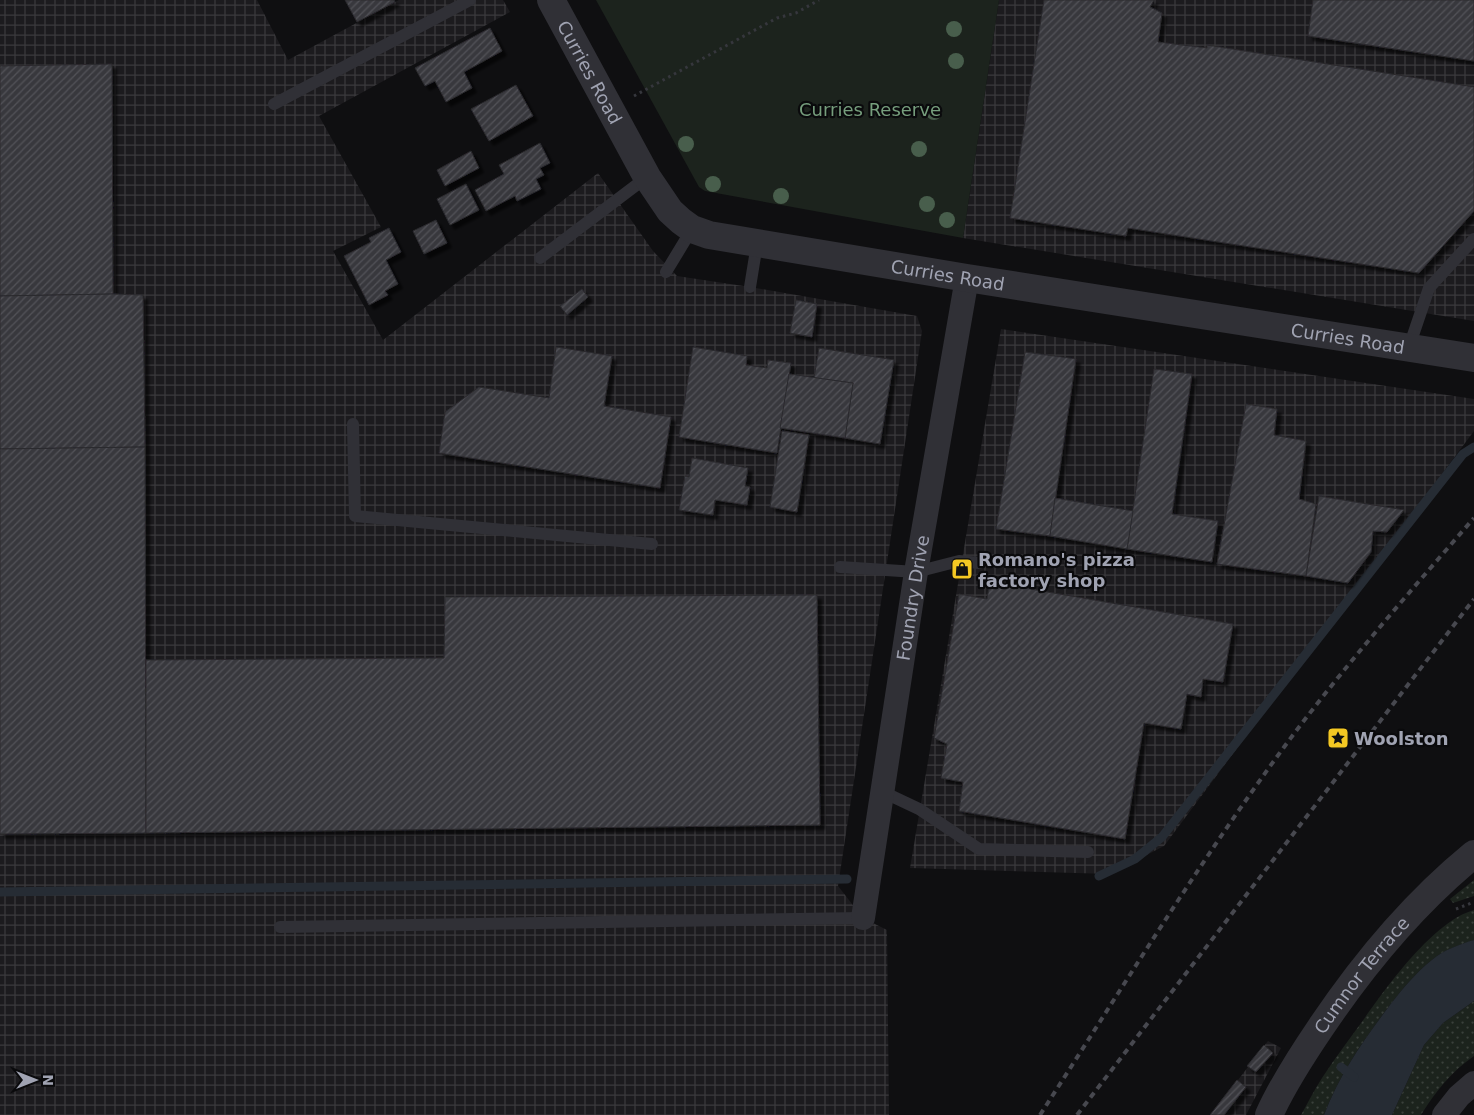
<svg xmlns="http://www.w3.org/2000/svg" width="1474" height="1115" font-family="'DejaVu Sans',sans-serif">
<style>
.industrial{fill:url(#industrial-grid)}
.grass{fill:url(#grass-dots)}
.park{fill:#1c231d}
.water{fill:#262c34}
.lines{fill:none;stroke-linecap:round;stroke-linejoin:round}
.stream{stroke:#262c34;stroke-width:9}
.building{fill:url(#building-hatch);stroke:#2a292d;filter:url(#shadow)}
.path{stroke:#36373d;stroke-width:3;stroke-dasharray:2.5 4;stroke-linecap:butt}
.service{stroke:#303036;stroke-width:12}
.minor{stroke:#303036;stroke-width:24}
.tertiary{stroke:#303036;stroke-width:28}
.rail{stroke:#47484f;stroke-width:4;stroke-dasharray:6 5;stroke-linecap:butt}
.tree{fill:#485e4c}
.labels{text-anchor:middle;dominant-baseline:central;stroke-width:4.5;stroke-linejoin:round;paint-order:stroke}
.street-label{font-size:18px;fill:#a0a3b2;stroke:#0a0a0c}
.park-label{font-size:18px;fill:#769e7d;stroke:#0a0a0c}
.poi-label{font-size:18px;font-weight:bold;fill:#a0a3b2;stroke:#0a0a0c;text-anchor:start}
</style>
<defs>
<pattern id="industrial-grid" width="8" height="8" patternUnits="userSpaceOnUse" patternTransform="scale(1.25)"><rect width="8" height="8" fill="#1c1b1e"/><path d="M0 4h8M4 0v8" fill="none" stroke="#3a393c"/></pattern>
<pattern id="grass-dots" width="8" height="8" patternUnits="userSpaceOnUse" patternTransform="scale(1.25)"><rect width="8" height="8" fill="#1c231d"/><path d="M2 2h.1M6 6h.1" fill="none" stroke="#3a403b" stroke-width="1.8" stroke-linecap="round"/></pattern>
<pattern id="building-hatch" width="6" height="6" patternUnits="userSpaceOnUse" patternTransform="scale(1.25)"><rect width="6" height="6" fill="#39393e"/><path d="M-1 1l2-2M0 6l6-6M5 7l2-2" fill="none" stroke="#525258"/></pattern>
<filter id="shadow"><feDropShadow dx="4.5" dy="4.5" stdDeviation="1" flood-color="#0009"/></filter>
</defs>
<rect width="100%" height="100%" fill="#0f0f11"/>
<!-- industrial -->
<g class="industrial">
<polygon points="0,0 257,0 288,60 399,0 503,0 510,12 319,116 381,227 333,251 383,340 598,173 653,251 677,276 750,287 917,316 922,331 838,886 863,918 887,930 889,1115 0,1115"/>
<polygon points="999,0 1474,0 1474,321 963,238"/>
<polygon points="1001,329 1474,399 1474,431 1164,846 1110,874 910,868"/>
<polygon points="1268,1041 1281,1048 1246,1115 1211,1115"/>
</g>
<!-- grass -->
<g class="grass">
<polygon points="1474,880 1474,896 1453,903 1450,899"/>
<path d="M1474,910V940C1460,945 1444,950 1433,959C1414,974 1398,994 1384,1013C1360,1045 1338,1078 1324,1115H1301C1308,1103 1314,1090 1322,1078C1335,1058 1350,1038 1364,1019C1388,985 1434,921 1474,910Z"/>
<path d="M1474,1001V1056C1452,1071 1435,1092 1421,1115H1392L1424,1045L1443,1023Z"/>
</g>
<!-- park -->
<polygon class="park" points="596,0 999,0 963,238 705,191 699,187"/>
<!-- water -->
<path class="water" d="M1474,940V1001L1443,1023L1424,1045L1392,1115H1324C1338,1078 1360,1045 1384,1013C1398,994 1414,974 1433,959C1444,950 1460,944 1474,940Z"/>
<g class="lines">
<!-- stream -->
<g class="stream">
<polyline points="1099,876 1135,859 1162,837 1463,454 1474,447"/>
<polyline points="0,892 847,879"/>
<polyline points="1341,1067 1354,1077"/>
</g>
</g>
<!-- building -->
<g class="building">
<polygon points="345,0 394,0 395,2 357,22"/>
<polygon points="1044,0 1154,0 1150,7 1162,13 1158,42 1207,48 1207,45 1474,87 1474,211 1419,273 1128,228 1126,236 1010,218"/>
<polygon points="1313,0 1474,0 1474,61 1308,36"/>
<polygon points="490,28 502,51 464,72 472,88 446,102 435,81 425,86 415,68"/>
<polygon points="112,64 113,294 0,296 0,66"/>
<polygon points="516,85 533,116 489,141 471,109"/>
<polygon points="540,143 550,163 540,168 544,175 536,179 541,189 517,201 515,196 486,211 475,190 504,174 499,165"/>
<polygon points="471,151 479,168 445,186 437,170"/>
<polygon points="466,184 479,210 450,225 437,199"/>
<polygon points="436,220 447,243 424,254 413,231"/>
<polygon points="389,228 401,252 386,260 398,284 385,291 388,295 369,305 344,256 371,242 369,238"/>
<polygon points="582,289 588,297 567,315 560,306"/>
<polygon points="113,294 143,295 145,447 0,449 0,296"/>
<polygon points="796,300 817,304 812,337 790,333"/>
<polygon points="556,347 612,356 604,406 671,417 660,488 439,453 445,412 479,387 549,398"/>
<polygon points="693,347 747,356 746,365 767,368 768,360 791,363 777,453 679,437"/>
<polygon points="819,348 894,360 880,444 845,438 853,383 814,378"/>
<polygon points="1025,352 1076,359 1050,536 996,529"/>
<polygon points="1154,369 1192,374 1172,514 1218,521 1212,562 1127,549"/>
<polygon points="789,374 853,383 845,438 780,428"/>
<polygon points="1246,404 1277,409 1274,435 1306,441 1299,499 1316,504 1306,576 1217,564"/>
<polygon points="782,431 809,435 797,512 770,507"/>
<polygon points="145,447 146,833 0,834 0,449"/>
<polygon points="692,458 748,468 745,486 750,487 747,505 715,500 713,515 679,510 685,476 689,477"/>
<polygon points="1319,496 1404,510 1387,532 1373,531 1371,552 1348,583 1306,576"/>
<polygon points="1055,498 1133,511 1127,549 1050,536"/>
<polygon points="990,582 1233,624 1223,682 1203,679 1201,697 1187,694 1181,729 1144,723 1125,839 959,811 963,782 941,778 947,744 934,738 959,594 987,599"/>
<polygon points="817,595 820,825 146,833 146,660 444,658 445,597"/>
<polygon points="1264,1045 1273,1053 1256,1072 1247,1066"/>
<polygon points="1237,1080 1246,1087 1224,1115 1210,1115"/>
</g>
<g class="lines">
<!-- path -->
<g class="path">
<polyline points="634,96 777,18 796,13 819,0"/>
<polyline points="1456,909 1474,902"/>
</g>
<!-- service -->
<g class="service">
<polyline points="274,104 470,0"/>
<polyline points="540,258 647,177"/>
<polyline points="666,272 692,229"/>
<polyline points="750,287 757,244"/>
<polyline points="1409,347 1429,288 1474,239"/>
<polyline points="353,424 355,516 652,544"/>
<polyline points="840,567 916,572 959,561 979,563"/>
<polyline points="883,792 919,809 979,849 1088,852"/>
<polyline points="280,927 863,918"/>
</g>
<!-- minor -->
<g class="minor">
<path id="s1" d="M863,918L916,572L967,278"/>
<polyline points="1444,1115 1459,1096 1474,1083"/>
</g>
<!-- tertiary -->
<g class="tertiary">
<path id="s2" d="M551,0L647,177L670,211L681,221L692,229L709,235L967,278L1474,358"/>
<path id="s3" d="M1269,1115C1283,1084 1302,1055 1321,1027C1364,963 1414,903 1474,854"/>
</g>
<!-- rail -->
<g class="rail">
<path d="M1040,1115C1123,987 1202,857 1293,735C1349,661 1413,588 1474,518"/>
<polyline points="1077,1115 1474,599"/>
</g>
</g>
<!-- trees -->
<g class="tree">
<circle cx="954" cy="29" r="8"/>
<circle cx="956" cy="61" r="8"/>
<circle cx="934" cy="112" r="8"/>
<circle cx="686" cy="144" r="8"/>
<circle cx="919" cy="149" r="8"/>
<circle cx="713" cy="184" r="8"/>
<circle cx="781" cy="196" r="8"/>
<circle cx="927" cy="204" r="8"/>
<circle cx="947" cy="220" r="8"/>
</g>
<!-- icons -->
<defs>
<g id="shop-square" transform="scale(1.125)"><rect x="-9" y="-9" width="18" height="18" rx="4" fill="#f4c823" stroke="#0a0a0c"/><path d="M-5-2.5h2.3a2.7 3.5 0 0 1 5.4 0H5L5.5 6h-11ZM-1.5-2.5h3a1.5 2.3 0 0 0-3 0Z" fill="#111"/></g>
<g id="sight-square" transform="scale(1.125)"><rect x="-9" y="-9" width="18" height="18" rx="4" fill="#f4c823" stroke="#0a0a0c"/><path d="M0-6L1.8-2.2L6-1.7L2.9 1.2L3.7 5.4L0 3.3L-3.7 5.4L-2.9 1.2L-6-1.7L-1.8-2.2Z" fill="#111"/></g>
</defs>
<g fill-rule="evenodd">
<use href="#shop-square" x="962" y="569"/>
<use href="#sight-square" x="1338" y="738"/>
</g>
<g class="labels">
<!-- street labels -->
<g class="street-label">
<text stroke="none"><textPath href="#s2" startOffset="82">Curries Road</textPath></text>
<text stroke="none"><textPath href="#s2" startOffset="531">Curries Road</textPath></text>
<text stroke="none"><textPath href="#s2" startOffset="936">Curries Road</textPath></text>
<text stroke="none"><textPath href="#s1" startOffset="324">Foundry Drive</textPath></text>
<text stroke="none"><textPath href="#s3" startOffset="168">Cumnor Terrace</textPath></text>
</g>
<!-- park labels -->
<g class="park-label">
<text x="870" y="109">Curries Reserve</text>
</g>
<!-- poi labels -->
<g class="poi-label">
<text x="978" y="559">Romano's pizza<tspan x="978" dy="21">factory shop</tspan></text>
<text x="1354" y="738">Woolston</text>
</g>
</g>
<!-- north arrow -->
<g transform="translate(35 1080) rotate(90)" stroke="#0a0a0c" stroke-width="4" paint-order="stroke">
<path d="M0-4L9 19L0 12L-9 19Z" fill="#a0a3b2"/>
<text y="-8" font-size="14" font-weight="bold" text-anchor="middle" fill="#a0a3b2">N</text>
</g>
</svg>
